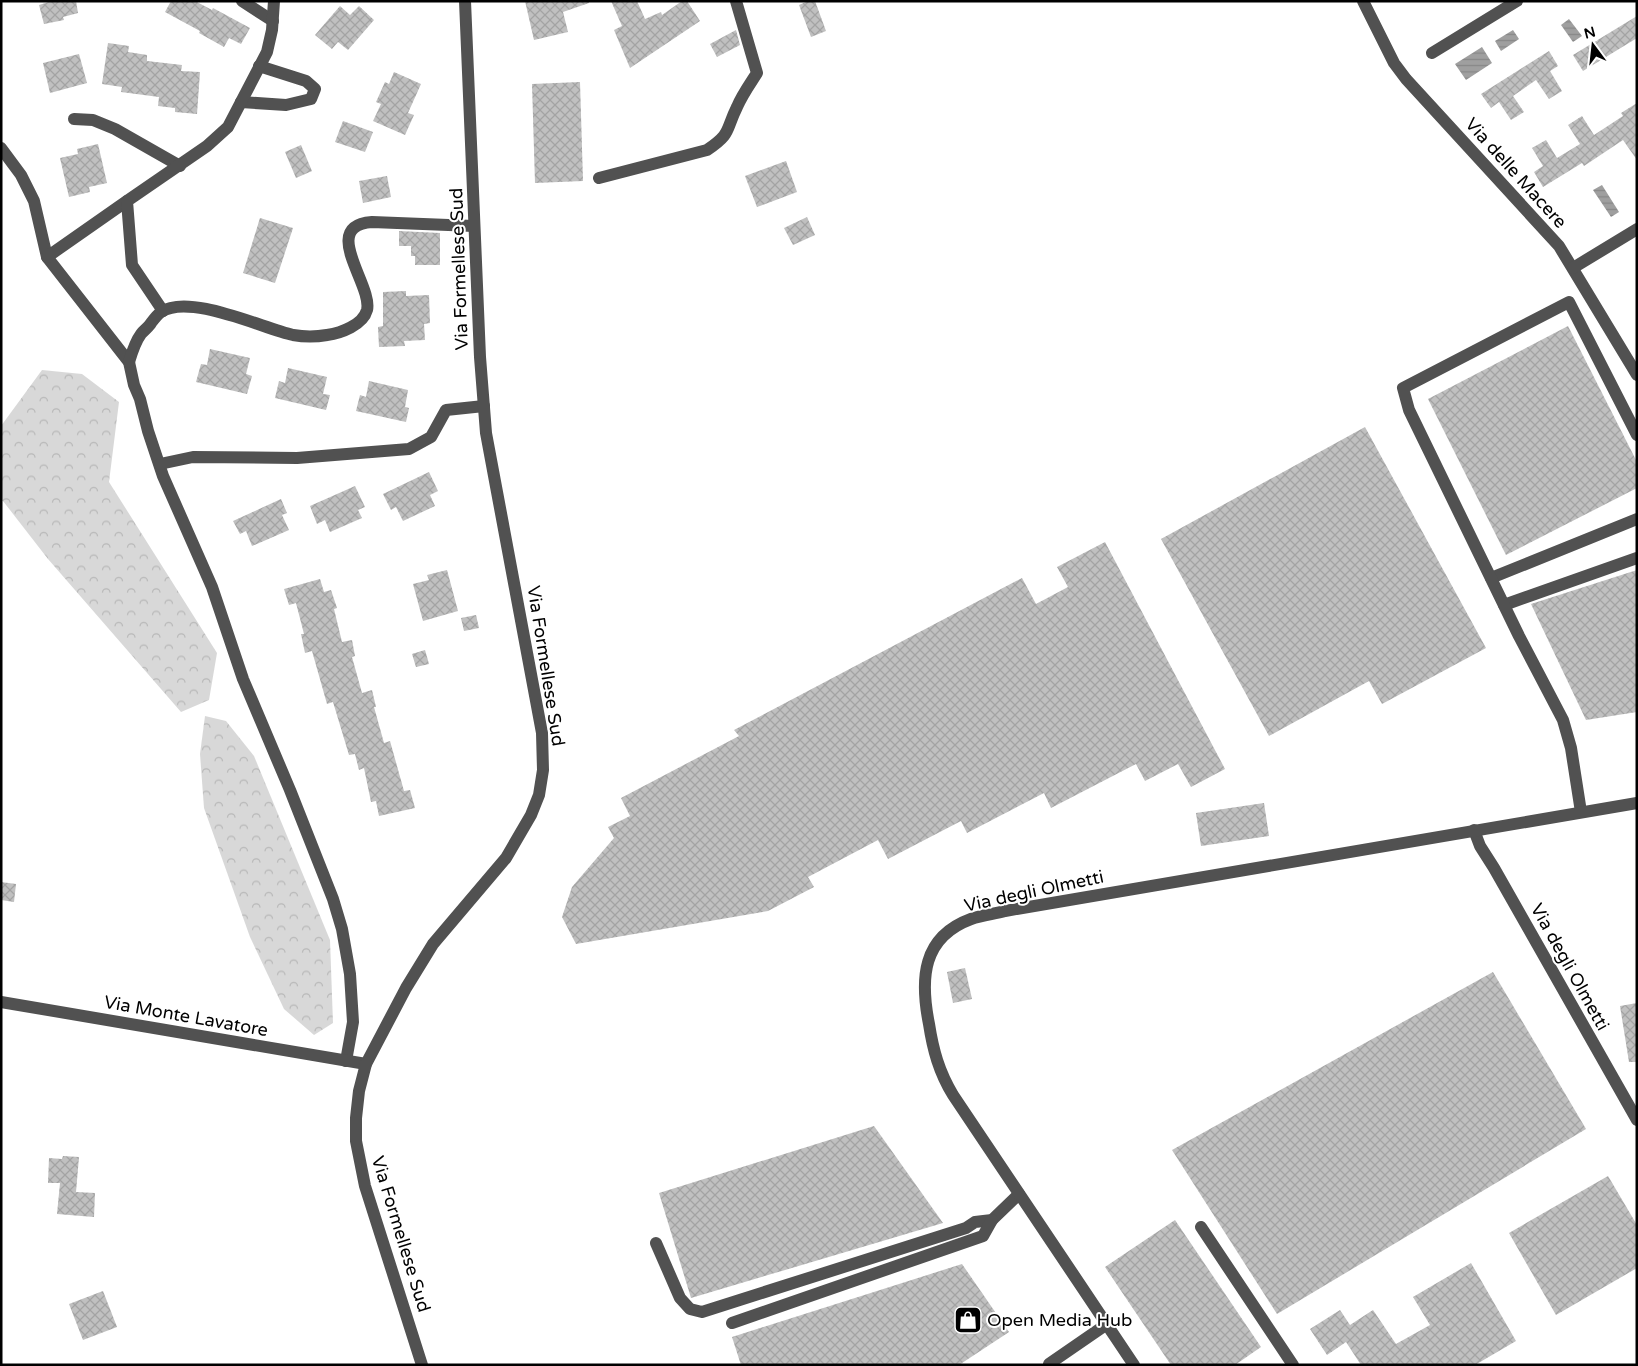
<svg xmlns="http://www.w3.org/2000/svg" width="1638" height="1366" font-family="'Varela Round',sans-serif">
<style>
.forest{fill:url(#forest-crowns)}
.water{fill:url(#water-rules)}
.building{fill:url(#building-cross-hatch)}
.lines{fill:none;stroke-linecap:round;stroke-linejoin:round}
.minor{stroke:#515151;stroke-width:12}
.labels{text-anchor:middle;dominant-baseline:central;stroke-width:4;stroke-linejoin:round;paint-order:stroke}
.street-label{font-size:18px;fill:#000;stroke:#fff}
.poi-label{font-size:18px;fill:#000;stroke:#fff;text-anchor:start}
</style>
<defs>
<pattern id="forest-crowns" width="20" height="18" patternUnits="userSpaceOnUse" patternTransform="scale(1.25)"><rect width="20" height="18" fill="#d8d8d8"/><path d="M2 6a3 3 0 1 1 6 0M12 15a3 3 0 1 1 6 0" fill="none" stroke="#b8b8b8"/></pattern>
<pattern id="water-rules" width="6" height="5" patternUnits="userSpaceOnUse" patternTransform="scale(1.25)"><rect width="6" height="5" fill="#9f9f9f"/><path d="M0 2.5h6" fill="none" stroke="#878787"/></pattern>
<pattern id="building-cross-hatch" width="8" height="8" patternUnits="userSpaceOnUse" patternTransform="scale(1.25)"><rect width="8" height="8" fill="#c0c0c0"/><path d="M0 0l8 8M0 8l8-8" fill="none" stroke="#a3a3a3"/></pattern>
</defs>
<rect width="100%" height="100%" fill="#fff"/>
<!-- forest -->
<g class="forest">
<polygon points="42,370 82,374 119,402 109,482 217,653 209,700 181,712 48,559 3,501 1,501 1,426"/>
<polygon points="205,716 226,721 254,756 330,940 333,1023 314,1035 284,1009 250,937 204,808 200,754"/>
</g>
<!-- water -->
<g class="water">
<polygon points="1569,19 1582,36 1573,42 1561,25"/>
<polygon points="1513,30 1519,39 1501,51 1495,41"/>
<polygon points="1482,47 1492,63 1466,80 1455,64"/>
<polygon points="1602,185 1619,212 1611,217 1593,190"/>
</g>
<!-- building -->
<g class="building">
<polygon points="52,1 76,1 78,13 63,17 64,20 44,24 39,5"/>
<polygon points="171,1 195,1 212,10 213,8 250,28 241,44 229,38 224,47 199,33 200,31 165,12"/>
<polygon points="525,1 589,1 589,3 563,12 568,32 534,40"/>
<polygon points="611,1 637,1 645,19 661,12 662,15 682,1 687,1 700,21 630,68 614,30 622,26"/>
<polygon points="808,1 815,1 826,31 811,37 799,5"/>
<polygon points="340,6 350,15 359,6 374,20 348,50 338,42 332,49 315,35"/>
<polygon points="1637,16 1637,38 1583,71 1573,55"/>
<polygon points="736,30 740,45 717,57 710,44"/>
<polygon points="108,43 129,46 128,52 147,55 147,61 182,65 181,71 200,72 197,114 175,112 175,108 158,106 159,97 121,92 122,87 102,84"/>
<polygon points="1549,51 1558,66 1550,71 1562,91 1549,99 1536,80 1513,96 1524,112 1511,120 1499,102 1491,108 1481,94"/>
<polygon points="79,54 87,83 50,93 43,63"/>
<polygon points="394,72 421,84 408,113 414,115 405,135 373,121 381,104 376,102 385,82 389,84"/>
<polygon points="580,82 583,181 535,183 532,84"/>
<polygon points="1637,103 1637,160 1623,140 1584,166 1582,163 1543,187 1534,172 1543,166 1532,148 1546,140 1557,158 1580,144 1568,125 1582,116 1594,135 1623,116 1621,113"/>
<polygon points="343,121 373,132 365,152 335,142"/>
<polygon points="98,144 107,183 89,187 90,192 69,197 60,158 78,154 77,149"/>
<polygon points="301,145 312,171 296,178 285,152"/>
<polygon points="786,161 797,192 757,207 745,176"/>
<polygon points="387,176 391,197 363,203 359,181"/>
<polygon points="807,217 815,235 793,245 784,228"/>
<polygon points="260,218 293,228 275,283 243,273"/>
<polygon points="399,231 440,233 440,265 415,265 415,256 411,256 411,246 399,246"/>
<polygon points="406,291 406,296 429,295 430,323 424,324 425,340 404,341 405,346 379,347 378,327 383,326 383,292"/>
<polygon points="1568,326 1637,462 1637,488 1506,555 1428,399"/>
<polygon points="210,349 250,358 246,374 252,376 247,394 196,382 201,364 207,365"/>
<polygon points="288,368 327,377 323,394 330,395 326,410 275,398 279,381 285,383"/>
<polygon points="369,381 408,390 405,407 409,408 406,422 356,411 360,395 366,397"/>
<polygon points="1365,427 1486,648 1382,704 1369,681 1269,736 1161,539"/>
<polygon points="429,472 438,491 430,495 435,506 403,521 396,507 391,510 383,494"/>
<polygon points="355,486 365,507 358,510 362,518 330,532 325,520 317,524 310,506"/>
<polygon points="281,499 287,513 282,515 289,530 252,546 246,531 240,534 233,521"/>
<polygon points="1105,542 1225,769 1191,787 1178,764 1145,781 1136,764 1051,808 1044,793 967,833 961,821 888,859 878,840 808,877 814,887 768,911 576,944 562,917 572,887 614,838 608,827 630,816 621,798 739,736 734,730 1022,578 1036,604 1068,587 1057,567"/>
<polygon points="447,570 458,611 423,621 413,584 429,580 427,575"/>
<polygon points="1637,570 1637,712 1586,720 1531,604"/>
<polygon points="320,579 324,592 331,590 337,608 334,609 342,642 352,640 355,656 352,657 362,693 372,690 376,707 374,707 384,743 390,741 404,791 410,790 415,808 379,816 376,801 371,802 364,768 359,770 355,754 349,755 333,702 327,704 312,651 305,653 301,634 304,634 296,603 289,605 284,589"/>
<polygon points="476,615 479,628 464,631 461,618"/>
<polygon points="425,650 429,664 416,667 412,654"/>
<polygon points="1264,803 1269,836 1201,846 1196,813"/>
<polygon points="1,882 16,884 14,902 1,900"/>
<polygon points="965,968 972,999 953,1003 947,972"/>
<polygon points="1493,972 1586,1129 1277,1314 1172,1150"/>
<polygon points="1637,1003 1637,1062 1629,1062 1620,1006"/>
<polygon points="874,1126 943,1223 691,1298 659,1193"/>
<polygon points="63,1156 79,1157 76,1192 95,1193 94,1217 57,1214 60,1183 48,1183 49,1158 62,1159"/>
<polygon points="1608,1176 1637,1225 1637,1268 1556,1315 1509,1233"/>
<polygon points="1175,1220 1261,1347 1235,1365 1171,1365 1105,1267"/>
<polygon points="1471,1263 1516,1341 1475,1365 1361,1365 1346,1342 1327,1355 1310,1329 1340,1310 1350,1325 1373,1310 1396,1344 1430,1325 1413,1297"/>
<polygon points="962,1264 1009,1332 959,1365 741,1365 732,1337"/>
<polygon points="103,1291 117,1327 83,1340 69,1304"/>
</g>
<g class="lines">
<!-- minor -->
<g class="minor">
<polyline points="242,1 273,21"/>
<polyline points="1363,1 1394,63 1406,79 1559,246 1637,375"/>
<polyline points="1432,53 1517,1"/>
<polyline points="241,102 286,105 311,99 315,89 306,81 259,66"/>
<polyline points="74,119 93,120 115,129 180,166"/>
<polyline points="1,148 21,175 34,201 47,257 129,362 134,385 140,399 148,431 163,476 212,587 243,679 290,790 333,899 342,929 350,974 353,1022 346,1061"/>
<path d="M599,178L707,150C732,133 725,131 737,107C742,95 750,84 757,73L736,1"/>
<polyline points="47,257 127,201"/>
<polyline points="1573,268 1637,229"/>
<polyline points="163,311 132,265 127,201 207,146 228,127 267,52 272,30 274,1"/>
<path d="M129,362C132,352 135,342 141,334C144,330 149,327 151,323C154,319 157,315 161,312C189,293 262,328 293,335C304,337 316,337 327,335C341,333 363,325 367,310C373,285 319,226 372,222L474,226"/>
<polyline points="160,464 193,457 297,458 409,449 431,437 446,410 484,406"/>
<polyline points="1491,578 1637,519"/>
<polyline points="1504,605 1637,558"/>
<polyline points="1581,812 1571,748 1563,720 1519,636 1409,410 1403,388 1569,302 1637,435"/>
<polyline points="1474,830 1480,846 1494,868 1637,1120"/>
<polyline points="1,1002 366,1064"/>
<polyline points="1201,1227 1293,1365"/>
<polyline points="656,1243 680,1298 690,1309 702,1312 966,1228 975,1222 992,1220 1019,1194"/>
<polyline points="732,1323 983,1236 992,1220"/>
<polyline points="1049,1364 1107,1324"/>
<polyline points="422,1365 365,1186 356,1141 356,1118 359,1091 366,1064 406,988 433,944 506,858 531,815 539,795 543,770 542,733 486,433 480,357 465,1"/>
<path d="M1134,1365L953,1095C939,1072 933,1050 929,1024C920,979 922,937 971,919C982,915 994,914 1005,911L1637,803"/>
</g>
</g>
<!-- icons -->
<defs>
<g id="shop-square" transform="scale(1.4375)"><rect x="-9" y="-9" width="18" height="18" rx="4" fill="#000" stroke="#fff"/><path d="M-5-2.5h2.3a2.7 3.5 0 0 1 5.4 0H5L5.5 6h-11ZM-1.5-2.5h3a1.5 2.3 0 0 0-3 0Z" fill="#fff"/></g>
</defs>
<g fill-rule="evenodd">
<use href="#shop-square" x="968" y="1320"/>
</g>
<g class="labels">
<!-- street labels -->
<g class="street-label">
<text transform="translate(1516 173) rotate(48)">Via delle Macere</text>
<text transform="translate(459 269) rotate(-92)">Via Formellese Sud</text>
<text transform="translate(546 666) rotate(81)">Via Formellese Sud</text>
<text transform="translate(1034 891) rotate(-12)">Via degli Olmetti</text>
<text transform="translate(1570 967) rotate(61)">Via degli Olmetti</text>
<text transform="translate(186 1016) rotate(10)">Via Monte Lavatore</text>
<text transform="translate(401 1234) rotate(73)">Via Formellese Sud</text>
</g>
<!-- poi labels -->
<g class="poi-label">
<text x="987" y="1320">Open Media Hub</text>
</g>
</g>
<!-- border -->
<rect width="1638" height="1366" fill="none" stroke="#000000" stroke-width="5"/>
<!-- north arrow -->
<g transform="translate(1593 45) rotate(345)" stroke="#ffffff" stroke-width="4" paint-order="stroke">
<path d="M0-4L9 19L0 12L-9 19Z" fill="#000000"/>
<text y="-8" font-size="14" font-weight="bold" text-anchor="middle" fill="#000000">N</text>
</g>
</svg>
